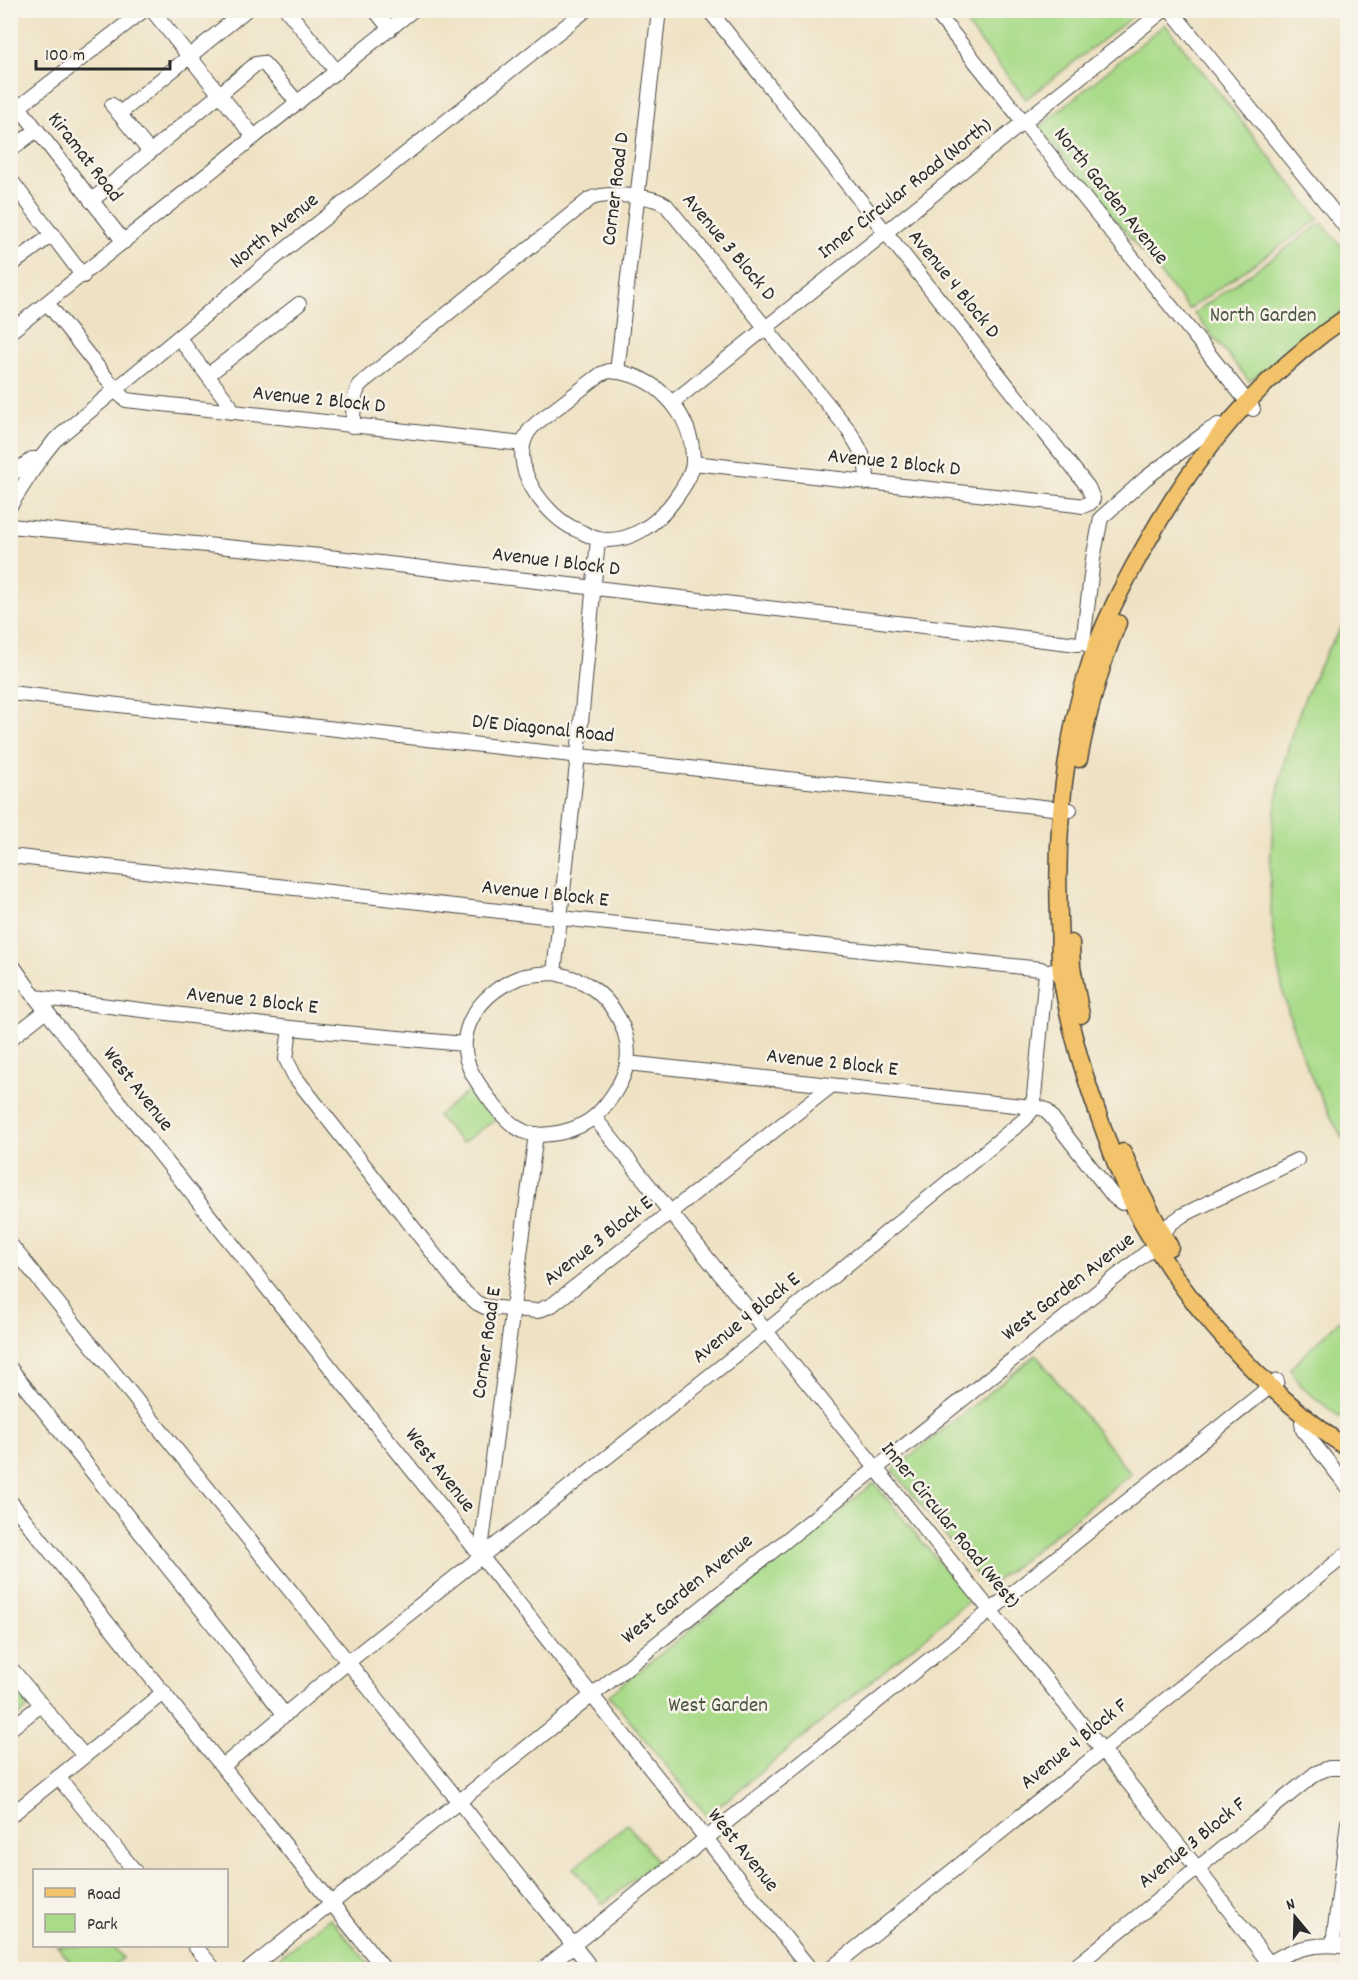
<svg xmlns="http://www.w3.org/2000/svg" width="1358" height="1980" font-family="Dekko,sans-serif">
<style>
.green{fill:#a9db89;stroke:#6a835a;stroke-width:1.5}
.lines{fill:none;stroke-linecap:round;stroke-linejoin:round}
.minor-casing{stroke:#484642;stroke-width:16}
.major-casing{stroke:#484642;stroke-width:19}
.minor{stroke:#fff;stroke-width:14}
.major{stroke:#f2c36a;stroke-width:16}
.labels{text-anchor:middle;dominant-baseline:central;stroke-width:5;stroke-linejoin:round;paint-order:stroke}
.street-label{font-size:21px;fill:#2b2b2b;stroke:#f7f3e8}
.park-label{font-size:21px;fill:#4a5742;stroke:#f7f3e8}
</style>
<rect width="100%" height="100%" fill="#f7f3e8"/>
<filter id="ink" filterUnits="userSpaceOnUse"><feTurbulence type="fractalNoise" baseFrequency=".0167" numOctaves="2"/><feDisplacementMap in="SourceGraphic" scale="12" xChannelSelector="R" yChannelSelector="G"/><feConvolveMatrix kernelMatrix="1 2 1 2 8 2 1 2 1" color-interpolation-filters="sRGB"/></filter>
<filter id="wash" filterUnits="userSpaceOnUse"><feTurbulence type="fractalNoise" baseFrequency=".008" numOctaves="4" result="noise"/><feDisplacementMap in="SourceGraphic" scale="24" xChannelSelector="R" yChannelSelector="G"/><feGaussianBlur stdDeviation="1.35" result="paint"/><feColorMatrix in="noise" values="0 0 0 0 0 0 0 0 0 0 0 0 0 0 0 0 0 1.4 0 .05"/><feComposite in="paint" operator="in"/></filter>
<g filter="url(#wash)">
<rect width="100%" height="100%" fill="#efe2c4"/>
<!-- green -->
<g class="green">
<polygon points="956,11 1140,11 1026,99"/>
<polygon points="1165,24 1319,219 1189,309 1039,127"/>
<polygon points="1322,223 1347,253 1347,308 1249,381 1194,313"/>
<path d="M1347,619H1348L1347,1144C1329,1118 1316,1088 1304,1059C1248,917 1261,747 1347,619Z"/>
<polygon points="470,1090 477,1092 496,1119 462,1143 437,1116"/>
<polygon points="1347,1313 1347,1423 1304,1389 1290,1369"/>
<polygon points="1036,1355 1131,1474 987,1588 893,1470"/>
<polygon points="874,1483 970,1600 707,1816 609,1695"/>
<polygon points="10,1673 34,1703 10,1723"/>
<polygon points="627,1824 657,1861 603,1904 574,1868"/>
<polygon points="330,1918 373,1969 264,1969"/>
<polygon points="57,1946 113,1946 123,1958 109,1969 77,1969"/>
</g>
</g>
<g filter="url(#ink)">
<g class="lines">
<!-- minor casing -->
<g class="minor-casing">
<g id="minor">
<polyline points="152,10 254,137"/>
<polyline points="287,10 337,72"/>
<polyline points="375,10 390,29"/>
<polyline points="709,10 1088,487 1093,499 1090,503"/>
<polyline points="934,10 1253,409"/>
<polyline points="1171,10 1348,230"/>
<polyline points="10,100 19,107 124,242"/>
<polyline points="112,105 150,152"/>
<polyline points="19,107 144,10"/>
<polyline points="119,114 246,10"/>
<polyline points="10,150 37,130"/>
<polyline points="10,179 83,276"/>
<polyline points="91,201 256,64 263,63 267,67 298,103"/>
<polyline points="10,266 53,234"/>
<polyline points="48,304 119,394 126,400 523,444"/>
<polyline points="10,332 413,10"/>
<polyline points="179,338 230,405 231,412"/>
<path d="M609,371C656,373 694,415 693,462C692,475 683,488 675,499C659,522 630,545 598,539C591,537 584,533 577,530C546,517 506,465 529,431C534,424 543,418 550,413C567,400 584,387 601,374Z"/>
<polyline points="617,372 659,10"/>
<polyline points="208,375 299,304"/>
<polyline points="673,402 1164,10"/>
<path d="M352,426L355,397L359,385L590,199C604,192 653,195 666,205L847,428C859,446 868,461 867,483"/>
<polyline points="693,463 1077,505 1083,506 1090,503"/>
<polyline points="10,476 32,459 40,459"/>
<polyline points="10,506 40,459 55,440 257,272 586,10"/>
<polyline points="10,526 320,556 1078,644 1083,643 1104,650"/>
<polyline points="1083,643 1093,559 1101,518 1146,478 1208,431 1218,425 1225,427"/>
<polyline points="10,693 1070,810"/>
<polyline points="10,856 561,918 1041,969 1046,973 1053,971"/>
<polyline points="10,962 35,997 811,1970"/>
<path d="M554,973C566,976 579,979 588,985C613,1001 632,1032 627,1063C624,1081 608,1105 594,1117C577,1131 546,1139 525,1132C505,1124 484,1093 473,1075C450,1034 479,994 518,978C529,974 543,974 554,973Z"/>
<polyline points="554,973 578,755 598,539"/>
<polyline points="35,997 290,1028 464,1044"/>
<polyline points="290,1028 286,1059 295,1077 462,1290 477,1303 485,1307 537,1311 552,1305 831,1086"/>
<polyline points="10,1039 47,1010"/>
<polyline points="627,1063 1041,1108 1046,1110 1114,1197 1122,1203 1131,1201"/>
<polyline points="594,1117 1197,1868 1269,1963"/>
<polyline points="10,1244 348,1662 593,1970"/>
<polyline points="10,1368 285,1715"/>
<polyline points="1306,1420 1302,1423 1303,1430 1348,1487"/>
<polyline points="10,1501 385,1970"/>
<polyline points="480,1557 536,1134"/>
<polyline points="10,1667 84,1756"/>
<polyline points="10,1729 41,1705"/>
<polyline points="223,1766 348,1662 765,1332 1025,1119 1032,1110 1034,1096 1046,973"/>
<polyline points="58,1777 134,1870"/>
<polyline points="10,1816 164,1692"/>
<polyline points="1333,1944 1348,1822"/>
<polyline points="195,1946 215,1970"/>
<polyline points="248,1970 1156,1245 1170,1224 1183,1215 1297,1160"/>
<polyline points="542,1970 1277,1381"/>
<polyline points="829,1970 1348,1553"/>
<polyline points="1071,1970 1316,1773 1329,1768 1348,1768"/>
<path d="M1263,1970C1284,1948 1319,1942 1348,1947"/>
</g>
</g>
<!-- major casing -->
<g class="major-casing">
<g id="major">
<path d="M1348,316C1263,374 1200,448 1150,537C1125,581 1100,627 1086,676C1062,754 1056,838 1059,919C1060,937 1059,955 1061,973C1069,1030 1087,1085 1107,1139C1117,1168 1128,1197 1143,1225C1191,1311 1266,1393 1348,1449"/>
<path d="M1079,759C1088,712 1100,667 1118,623"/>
<polyline points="1071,943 1072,967 1081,1015"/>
<polyline points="1123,1152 1139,1189 1170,1247"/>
</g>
</g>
<!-- minor -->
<use href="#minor" class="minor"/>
<!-- major -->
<use href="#major" class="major"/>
</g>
</g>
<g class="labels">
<!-- street labels -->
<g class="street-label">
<text transform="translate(84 158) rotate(52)">Kiramat Road</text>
<text transform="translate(617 189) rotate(-83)">Corner Road D</text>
<text transform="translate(906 190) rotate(-38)">Inner Circular Road (North)</text>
<text transform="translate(1110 197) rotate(51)">North Garden Avenue</text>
<text transform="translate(275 232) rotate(-39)">North Avenue</text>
<text transform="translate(728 248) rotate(50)">Avenue 3 Block D</text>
<text transform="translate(953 285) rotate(51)">Avenue 4 Block D</text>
<text transform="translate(319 401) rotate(6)">Avenue 2 Block D</text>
<text transform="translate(894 464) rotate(6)">Avenue 2 Block D</text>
<text transform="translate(556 563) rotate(7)">Avenue 1 Block D</text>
<text transform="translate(543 730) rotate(6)">D/E Diagonal Road</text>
<text transform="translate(545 895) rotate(6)">Avenue 1 Block E</text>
<text transform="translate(252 1002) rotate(6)">Avenue 2 Block E</text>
<text transform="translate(832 1064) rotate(6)">Avenue 2 Block E</text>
<text transform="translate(137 1090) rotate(52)">West Avenue</text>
<text transform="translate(599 1242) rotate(-38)">Avenue 3 Block E</text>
<text transform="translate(1069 1288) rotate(-38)">West Garden Avenue</text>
<text transform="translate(747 1319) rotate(-39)">Avenue 4 Block E</text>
<text transform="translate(488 1343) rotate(-82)">Corner Road E</text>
<text transform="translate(439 1471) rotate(52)">West Avenue</text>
<text transform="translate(949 1526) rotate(51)">Inner Circular Road (West)</text>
<text transform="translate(688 1590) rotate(-39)">West Garden Avenue</text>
<text transform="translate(1075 1745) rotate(-39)">Avenue 4 Block F</text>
<text transform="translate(1193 1844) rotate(-39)">Avenue 3 Block F</text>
<text transform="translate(742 1851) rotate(51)">West Avenue</text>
</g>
<!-- park labels -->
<g class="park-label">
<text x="1263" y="317">North Garden</text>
<text x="718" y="1707">West Garden</text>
</g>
</g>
<!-- margin -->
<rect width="1358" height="1980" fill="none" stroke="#f7f3e8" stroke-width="36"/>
<!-- legend -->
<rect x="33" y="1869" width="195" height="78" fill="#f7f3e8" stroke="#a5a39c" stroke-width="1.5"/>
<rect x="45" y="1888" width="30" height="9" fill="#f2c36a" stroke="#a5a39c" stroke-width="1.5"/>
<text x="87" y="1899" font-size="18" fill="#2b2b2b">Road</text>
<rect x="45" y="1914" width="30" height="18" fill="#a9db89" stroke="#a5a39c" stroke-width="1.5"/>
<text x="87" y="1929" font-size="18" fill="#2b2b2b">Park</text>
<!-- north arrow -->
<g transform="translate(1295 1917) rotate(341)" stroke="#f7f3e8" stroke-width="4.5" paint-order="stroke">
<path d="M0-4.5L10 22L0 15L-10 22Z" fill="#2b2b2b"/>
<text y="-9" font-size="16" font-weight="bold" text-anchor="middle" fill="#2b2b2b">N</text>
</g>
<!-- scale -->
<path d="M36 60v9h134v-9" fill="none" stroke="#2b2b2b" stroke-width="3"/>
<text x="45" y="60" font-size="18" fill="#2b2b2b" stroke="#f7f3e8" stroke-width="4.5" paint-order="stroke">100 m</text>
</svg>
